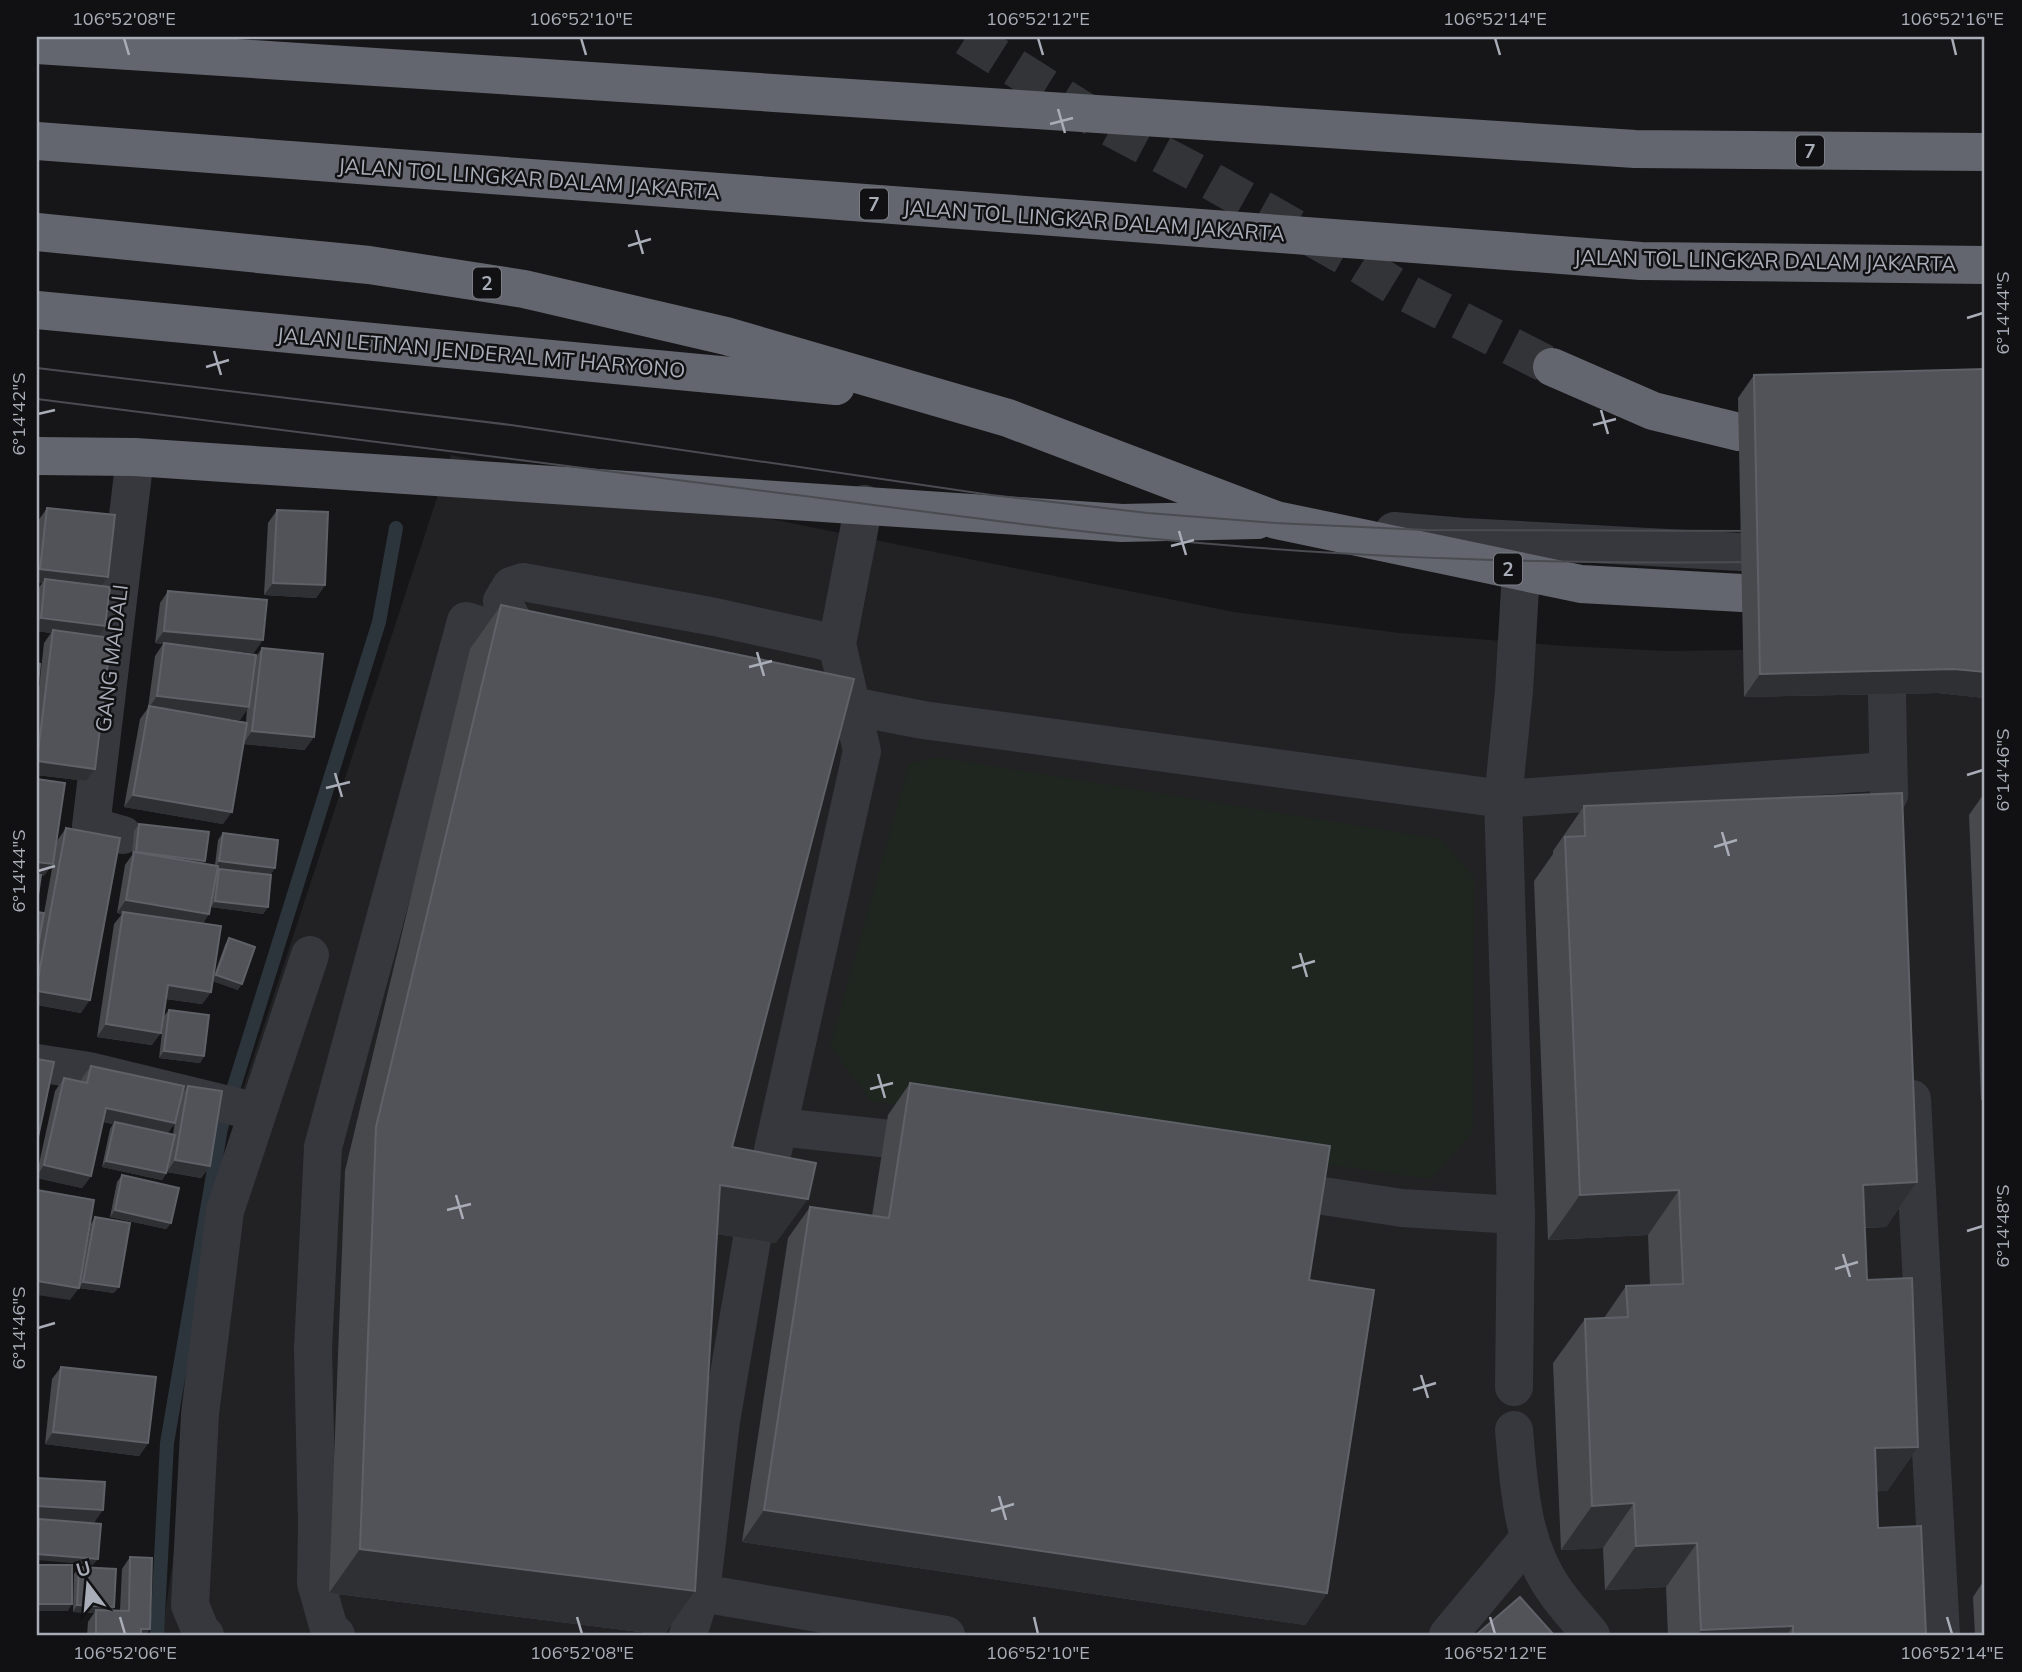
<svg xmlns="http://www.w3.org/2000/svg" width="2022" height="1672" font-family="Mulish,sans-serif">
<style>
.built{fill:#222225}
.green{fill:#1e261f}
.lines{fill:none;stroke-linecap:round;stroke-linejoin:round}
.stream{stroke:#2c353c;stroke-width:14}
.highway-tunnel{stroke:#333438;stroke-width:38;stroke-dasharray:38 19;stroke-linecap:butt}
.minor{stroke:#37383d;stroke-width:38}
.highway{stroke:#63666e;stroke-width:38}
.tram{stroke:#4a4c52;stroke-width:2}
.wall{fill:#47494d;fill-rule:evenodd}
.shaded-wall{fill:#2f3033}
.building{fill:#525359;stroke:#5f6168;stroke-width:2}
.ticks{fill:none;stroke:#a8adb8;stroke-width:2.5}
.labels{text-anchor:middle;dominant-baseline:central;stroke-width:5;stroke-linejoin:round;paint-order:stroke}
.shield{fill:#111113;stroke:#7b7e86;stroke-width:2}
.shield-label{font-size:19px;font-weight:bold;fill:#a8adb8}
.street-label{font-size:21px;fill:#a8adb8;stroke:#111113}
.neatline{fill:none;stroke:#a8adb8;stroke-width:2.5}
.ticks-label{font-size:18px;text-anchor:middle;fill:#a8adb8}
</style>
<rect width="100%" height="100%" fill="#161618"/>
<!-- built -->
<polygon class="built" points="451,455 1234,612 1400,633 1566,646 1667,651 1985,647 1985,1635 162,1635 239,1101"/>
<!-- green -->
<polygon class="green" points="937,757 1441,839 1474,877 1473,1132 1431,1179 871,1101 830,1046 909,764"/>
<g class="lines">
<!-- stream -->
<polyline class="stream" points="157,1635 167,1443 221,1128 379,622 396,528"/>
<!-- highway-tunnel -->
<polyline class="highway-tunnel" points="966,37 1106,125 1195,172 1359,264 1401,290 1552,367"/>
<!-- minor -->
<g class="minor">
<polyline points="1394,531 1464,537 1741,552"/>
<polyline points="523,639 502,601 511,586 523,582 715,617 837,644"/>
<polyline points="1887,694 1889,795"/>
<polyline points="795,695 923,720 1503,799 1887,771"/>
<polyline points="123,835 91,826 135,457"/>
<polyline points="37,1063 89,1071 245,1109"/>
<polyline points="1912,1099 1941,1635"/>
<polyline points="779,1127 937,1144"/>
<polyline points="773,1150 862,751 837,644 864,504"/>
<polyline points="1271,1188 1402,1208 1516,1215"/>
<polyline points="1514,1387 1516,1215 1503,799 1514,691 1521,572"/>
<path d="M1514,1430C1519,1485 1521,1541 1553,1588C1564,1605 1579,1620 1591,1635"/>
<polyline points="701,1593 946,1635"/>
<polyline points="205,1635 201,1632 190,1605 200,1414 225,1211 310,955"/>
<polyline points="336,1635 329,1629 316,1583 317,1525 313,1349 323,1147 466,621 534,641"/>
<polyline points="688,1635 701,1593 721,1421 752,1239"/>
<polyline points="1448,1635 1529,1538"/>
</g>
<!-- highway -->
<g class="highway">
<polyline points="37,45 1635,149 1985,152"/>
<polyline points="37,141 1641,261 1985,265"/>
<polyline points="37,232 369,265 524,289 726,336 1008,418 1276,520 1581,584 1742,593"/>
<polyline points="37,310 836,386"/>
<polyline points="1552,367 1653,411 1739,432"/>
<polyline points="37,456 135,457 1122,523 1257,520"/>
</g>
<!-- tram -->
<g class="tram">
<polyline points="37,368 511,425 991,495 1148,513 1275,523 1426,530 1759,531"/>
<path d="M37,399C284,430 532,461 780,493C924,511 1067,532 1212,544C1394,560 1577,564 1760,562"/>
</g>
</g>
<!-- wall -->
<g class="wall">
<polygon points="1985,369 1985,698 1938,693 1744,697 1738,398 1754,375"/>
<polygon points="47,508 101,586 86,781 37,775 37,705 44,643 51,633 37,631 37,591 42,583 37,583 37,531 38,521"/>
<polygon points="277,510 325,585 316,598 264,595 268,523"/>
<path d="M168,591L254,653L187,646L256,657L262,648L305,750L244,744L223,824L124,807L140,719L148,708L155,656L163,644L155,643L160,603ZM247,709L246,722L204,716L240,720Z"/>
<polygon points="501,605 732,1147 776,1243 717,1234 695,1591 664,1635 329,1593 345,1171 470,649"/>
<polygon points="1985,792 1985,1100 1981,1100 1969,815"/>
<polygon points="1584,806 1917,1182 1886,1227 1865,1228 1867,1280 1918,1447 1887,1491 1877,1491 1878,1528 1926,1635 1668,1635 1666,1587 1605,1590 1603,1548 1561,1550 1553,1363 1585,1319 1604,1318 1626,1286 1650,1285 1648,1235 1548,1240 1534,881 1553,854 1553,851"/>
<polygon points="139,824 204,864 215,865 218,840 223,833 275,868 270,875 217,868 217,872 219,869 268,907 263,914 211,907 203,923 213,978 225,945 229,938 238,990 213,981 211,992 202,1004 166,999 152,1045 97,1037 114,924 122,914 117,913 125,865 132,855 134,831"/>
<polygon points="66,828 81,1013 37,1005 37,912 44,913 57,841"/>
<polygon points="169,1010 204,1056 200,1063 159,1058 164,1016"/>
<path d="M91,1066L182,1094L188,1086L210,1166L201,1178L167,1172L162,1180L102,1167L110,1129L113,1124L103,1122L91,1176L82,1188L37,1178V1173L55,1091L64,1078L81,1082L82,1078ZM175,1121L173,1135L167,1134L175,1123Z"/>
<polygon points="910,1083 1309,1280 1327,1593 1305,1625 742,1542 788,1238 810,1207 872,1216 888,1115"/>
<polygon points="122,1175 171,1223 166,1229 110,1217 117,1182"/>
<polygon points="95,1217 114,1293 79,1288 91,1224"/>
<polygon points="61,1367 148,1443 139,1456 45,1444 52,1379"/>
<polygon points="130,1557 146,1635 87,1635 88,1622 94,1613 73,1612 74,1574 79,1567 112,1610 120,1610 122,1569"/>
<polygon points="1985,1579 1985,1635 1975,1635 1973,1597"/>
</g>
<!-- shaded-wall -->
<g class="shaded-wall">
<polygon points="40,569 108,577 99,589 45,579 42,583 37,583 37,573"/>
<polygon points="273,583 325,585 316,598 264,595"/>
<polygon points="41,618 105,626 97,639 53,630 51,633 37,631 37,624"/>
<polygon points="164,631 263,640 254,653 155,643"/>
<polygon points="1954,669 1985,672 1985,698 1938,693 1744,697 1760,674"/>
<polygon points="157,696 249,707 240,720 148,709"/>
<polygon points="252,731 314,737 305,750 243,744"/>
<polygon points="37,761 95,769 86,781 37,775"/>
<polygon points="133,795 232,812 223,824 124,807"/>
<polygon points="136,853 205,861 201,868"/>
<polygon points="219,861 275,868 270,875 215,868"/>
<polygon points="37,862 53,864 44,876 37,875"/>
<polygon points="126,900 209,914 201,927 123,912 122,914 117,913"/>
<polygon points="215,901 268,907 263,914 211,907"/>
<polygon points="216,975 242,984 238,990 212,981"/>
<polygon points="168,985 211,992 202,1004 159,998"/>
<polygon points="37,991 90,1000 81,1013 37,1005"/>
<polygon points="106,1024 161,1033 152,1045 97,1037"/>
<polygon points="164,1051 204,1056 200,1063 159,1058"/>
<polygon points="106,1108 175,1123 166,1136 115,1122 113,1124 97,1121"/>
<polygon points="175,1160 210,1166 201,1178 167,1172"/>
<polygon points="106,1161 166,1173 162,1180 102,1167"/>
<polygon points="44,1165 91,1176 82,1188 37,1178 37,1176"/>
<polygon points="1917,1182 1886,1227 1832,1229 1863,1185"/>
<polygon points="720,1185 808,1199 776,1243 689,1230"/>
<polygon points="1679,1190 1648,1235 1548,1240 1580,1195"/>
<polygon points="115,1210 171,1223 166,1229 110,1217"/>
<polygon points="37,1281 79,1288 70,1300 37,1295"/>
<polygon points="83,1282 119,1287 114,1293 79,1288"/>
<polygon points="53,1432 148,1443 139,1456 45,1444"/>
<polygon points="1918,1447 1887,1491 1844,1493 1875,1448"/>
<polygon points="1634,1503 1603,1548 1561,1550 1592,1506"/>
<polygon points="37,1506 103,1510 94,1523 37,1519"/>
<polygon points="764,1510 1327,1593 1305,1625 742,1542"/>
<polygon points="1697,1543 1666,1587 1605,1590 1636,1546"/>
<polygon points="360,1549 695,1591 664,1635 329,1593"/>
<polygon points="37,1554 98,1559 93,1565 37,1560"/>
<polygon points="37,1604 72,1604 68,1611 37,1611"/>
<polygon points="77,1605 114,1607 110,1614 96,1610 94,1613 73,1612"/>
<polygon points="1793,1626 1787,1635 1698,1635 1701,1630"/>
<polygon points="141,1629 150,1629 146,1635 137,1635"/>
</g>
<!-- building -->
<g class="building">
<polygon points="1985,369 1985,672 1954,669 1760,674 1754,375"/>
<polygon points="47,508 115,515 108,577 40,569"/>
<polygon points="277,510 328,512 325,585 273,583"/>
<polygon points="45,579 110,587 105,626 41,618"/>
<polygon points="168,591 267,600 263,640 164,631"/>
<polygon points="501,605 854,679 732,1147 816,1163 808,1199 720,1185 695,1591 360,1549 376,1127"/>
<polygon points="53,630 111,638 95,769 37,761"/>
<polygon points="164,643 256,655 249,707 157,696"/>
<polygon points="262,648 323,654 314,737 252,731"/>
<polygon points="37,663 40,664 37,694"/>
<polygon points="149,706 247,723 232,812 133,795"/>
<polygon points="37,779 65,783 53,864 37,862"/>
<polygon points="1902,793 1917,1182 1863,1185 1867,1280 1912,1278 1918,1447 1875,1448 1878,1528 1921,1526 1926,1635 1793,1635 1793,1626 1701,1630 1697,1543 1636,1546 1634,1503 1592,1506 1585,1319 1628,1317 1626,1286 1683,1284 1679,1190 1580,1195 1565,837 1585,836 1584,806"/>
<polygon points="139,824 209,832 205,861 136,852"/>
<polygon points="66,828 120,838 90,1000 37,991 37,984"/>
<polygon points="223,833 278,840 275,868 219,861"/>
<polygon points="134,852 218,866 209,914 126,900"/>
<polygon points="219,869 271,875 268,907 215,901"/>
<polygon points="37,875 41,875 37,902"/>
<polygon points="37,912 44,913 37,952"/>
<polygon points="123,912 221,926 211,992 168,985 161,1033 106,1024"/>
<polygon points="229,938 255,947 242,984 216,975"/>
<polygon points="169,1010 209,1015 204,1056 164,1051"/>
<polygon points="37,1059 54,1062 37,1142"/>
<polygon points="91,1066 184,1086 175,1123 106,1108 91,1176 44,1165 64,1078 87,1083"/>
<polygon points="910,1083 1330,1146 1309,1280 1374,1290 1327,1593 764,1510 810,1207 889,1218"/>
<polygon points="188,1086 222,1091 210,1166 175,1160"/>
<polygon points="115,1122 175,1135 166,1173 106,1161"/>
<polygon points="122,1175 179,1188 171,1223 115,1210"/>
<polygon points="37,1190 94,1200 79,1288 37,1281"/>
<polygon points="95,1217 130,1223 119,1287 83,1282"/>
<polygon points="61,1367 156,1377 148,1443 53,1432"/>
<polygon points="37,1478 105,1482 103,1510 37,1506"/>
<polygon points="39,1519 101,1524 98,1559 37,1554"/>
<polygon points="130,1557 152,1558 150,1629 141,1629 141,1635 96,1635 96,1610 129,1611"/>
<rect x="37" y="1565" width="35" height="39"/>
<polygon points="79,1567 116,1569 114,1607 77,1605"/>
<polygon points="1520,1597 1554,1635 1476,1635"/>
</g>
<!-- ticks -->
<path class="ticks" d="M124,38L129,55M581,38L586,55M1038,38L1043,55M1495,38L1500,55M1952,38L1956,55M1058,109L1065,133M1050,124L1073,118M636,230L643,254M628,246L651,239M1967,318L1983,313M214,351L221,375M206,367L229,360M1601,410L1608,434M38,414L55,410M1593,425L1616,419M1179,531L1186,555M1171,546L1194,540M757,652L764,676M749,667L772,661M335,773L342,797M1967,775L1983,770M326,788L350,782M1722,832L1729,856M1714,847L1737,840M38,871L55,866M1300,953L1307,977M1292,968L1315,961M878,1074L885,1098M870,1089L893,1083M456,1195L463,1219M447,1210L471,1204M1967,1231L1983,1226M1843,1254L1850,1277M1835,1269L1858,1262M38,1328L55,1323M1421,1375L1428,1398M1413,1390L1436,1383M999,1496L1006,1520M991,1511L1014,1504M120,1617L125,1634M577,1617L582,1634M1034,1617L1038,1634M1490,1617L1495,1634M1947,1617L1952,1634"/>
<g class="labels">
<!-- shield labels -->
<g class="shield">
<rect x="1796" y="135.5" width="28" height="31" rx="5"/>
<rect x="860" y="188.5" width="28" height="31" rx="5"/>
<rect x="473" y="267.5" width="28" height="31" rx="5"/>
<rect x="1494" y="553.5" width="28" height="31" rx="5"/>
</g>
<g class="shield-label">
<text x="1810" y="151">7</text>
<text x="874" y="204">7</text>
<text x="487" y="283">2</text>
<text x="1508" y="569">2</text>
</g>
<!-- street labels -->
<g class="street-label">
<text transform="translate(529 178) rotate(4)">JALAN TOL LINGKAR DALAM JAKARTA</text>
<text transform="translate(1094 220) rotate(4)">JALAN TOL LINGKAR DALAM JAKARTA</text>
<text transform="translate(1765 260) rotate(1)">JALAN TOL LINGKAR DALAM JAKARTA</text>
<text transform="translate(481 352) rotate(5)">JALAN LETNAN JENDERAL MT HARYONO</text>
<text transform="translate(111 658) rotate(-83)">GANG MADALI</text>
</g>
</g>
<!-- border -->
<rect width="2022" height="1672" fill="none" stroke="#111113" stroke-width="77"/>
<!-- north arrow -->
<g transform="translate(88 1585) rotate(344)" stroke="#111113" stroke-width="5" paint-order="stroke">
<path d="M0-5L12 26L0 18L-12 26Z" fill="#a8adb8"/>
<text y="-10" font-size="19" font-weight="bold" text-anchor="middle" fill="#a8adb8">U</text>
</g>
<rect x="38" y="38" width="1945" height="1596" class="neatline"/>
<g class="ticks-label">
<text x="124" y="25">106°52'08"E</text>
<text x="581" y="25">106°52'10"E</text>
<text x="1038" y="25">106°52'12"E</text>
<text x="1495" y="25">106°52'14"E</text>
<text x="1952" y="25">106°52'16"E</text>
<text transform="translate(2003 313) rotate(-90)" y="6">6°14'44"S</text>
<text transform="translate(19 414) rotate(-90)" y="6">6°14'42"S</text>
<text transform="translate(2003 770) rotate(-90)" y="6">6°14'46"S</text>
<text transform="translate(19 871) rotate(-90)" y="6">6°14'44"S</text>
<text transform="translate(2003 1226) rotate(-90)" y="6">6°14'48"S</text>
<text transform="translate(19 1328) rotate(-90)" y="6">6°14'46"S</text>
<text x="125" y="1659">106°52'06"E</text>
<text x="582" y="1659">106°52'08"E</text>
<text x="1038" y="1659">106°52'10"E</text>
<text x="1495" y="1659">106°52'12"E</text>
<text x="1952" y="1659">106°52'14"E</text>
</g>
</svg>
